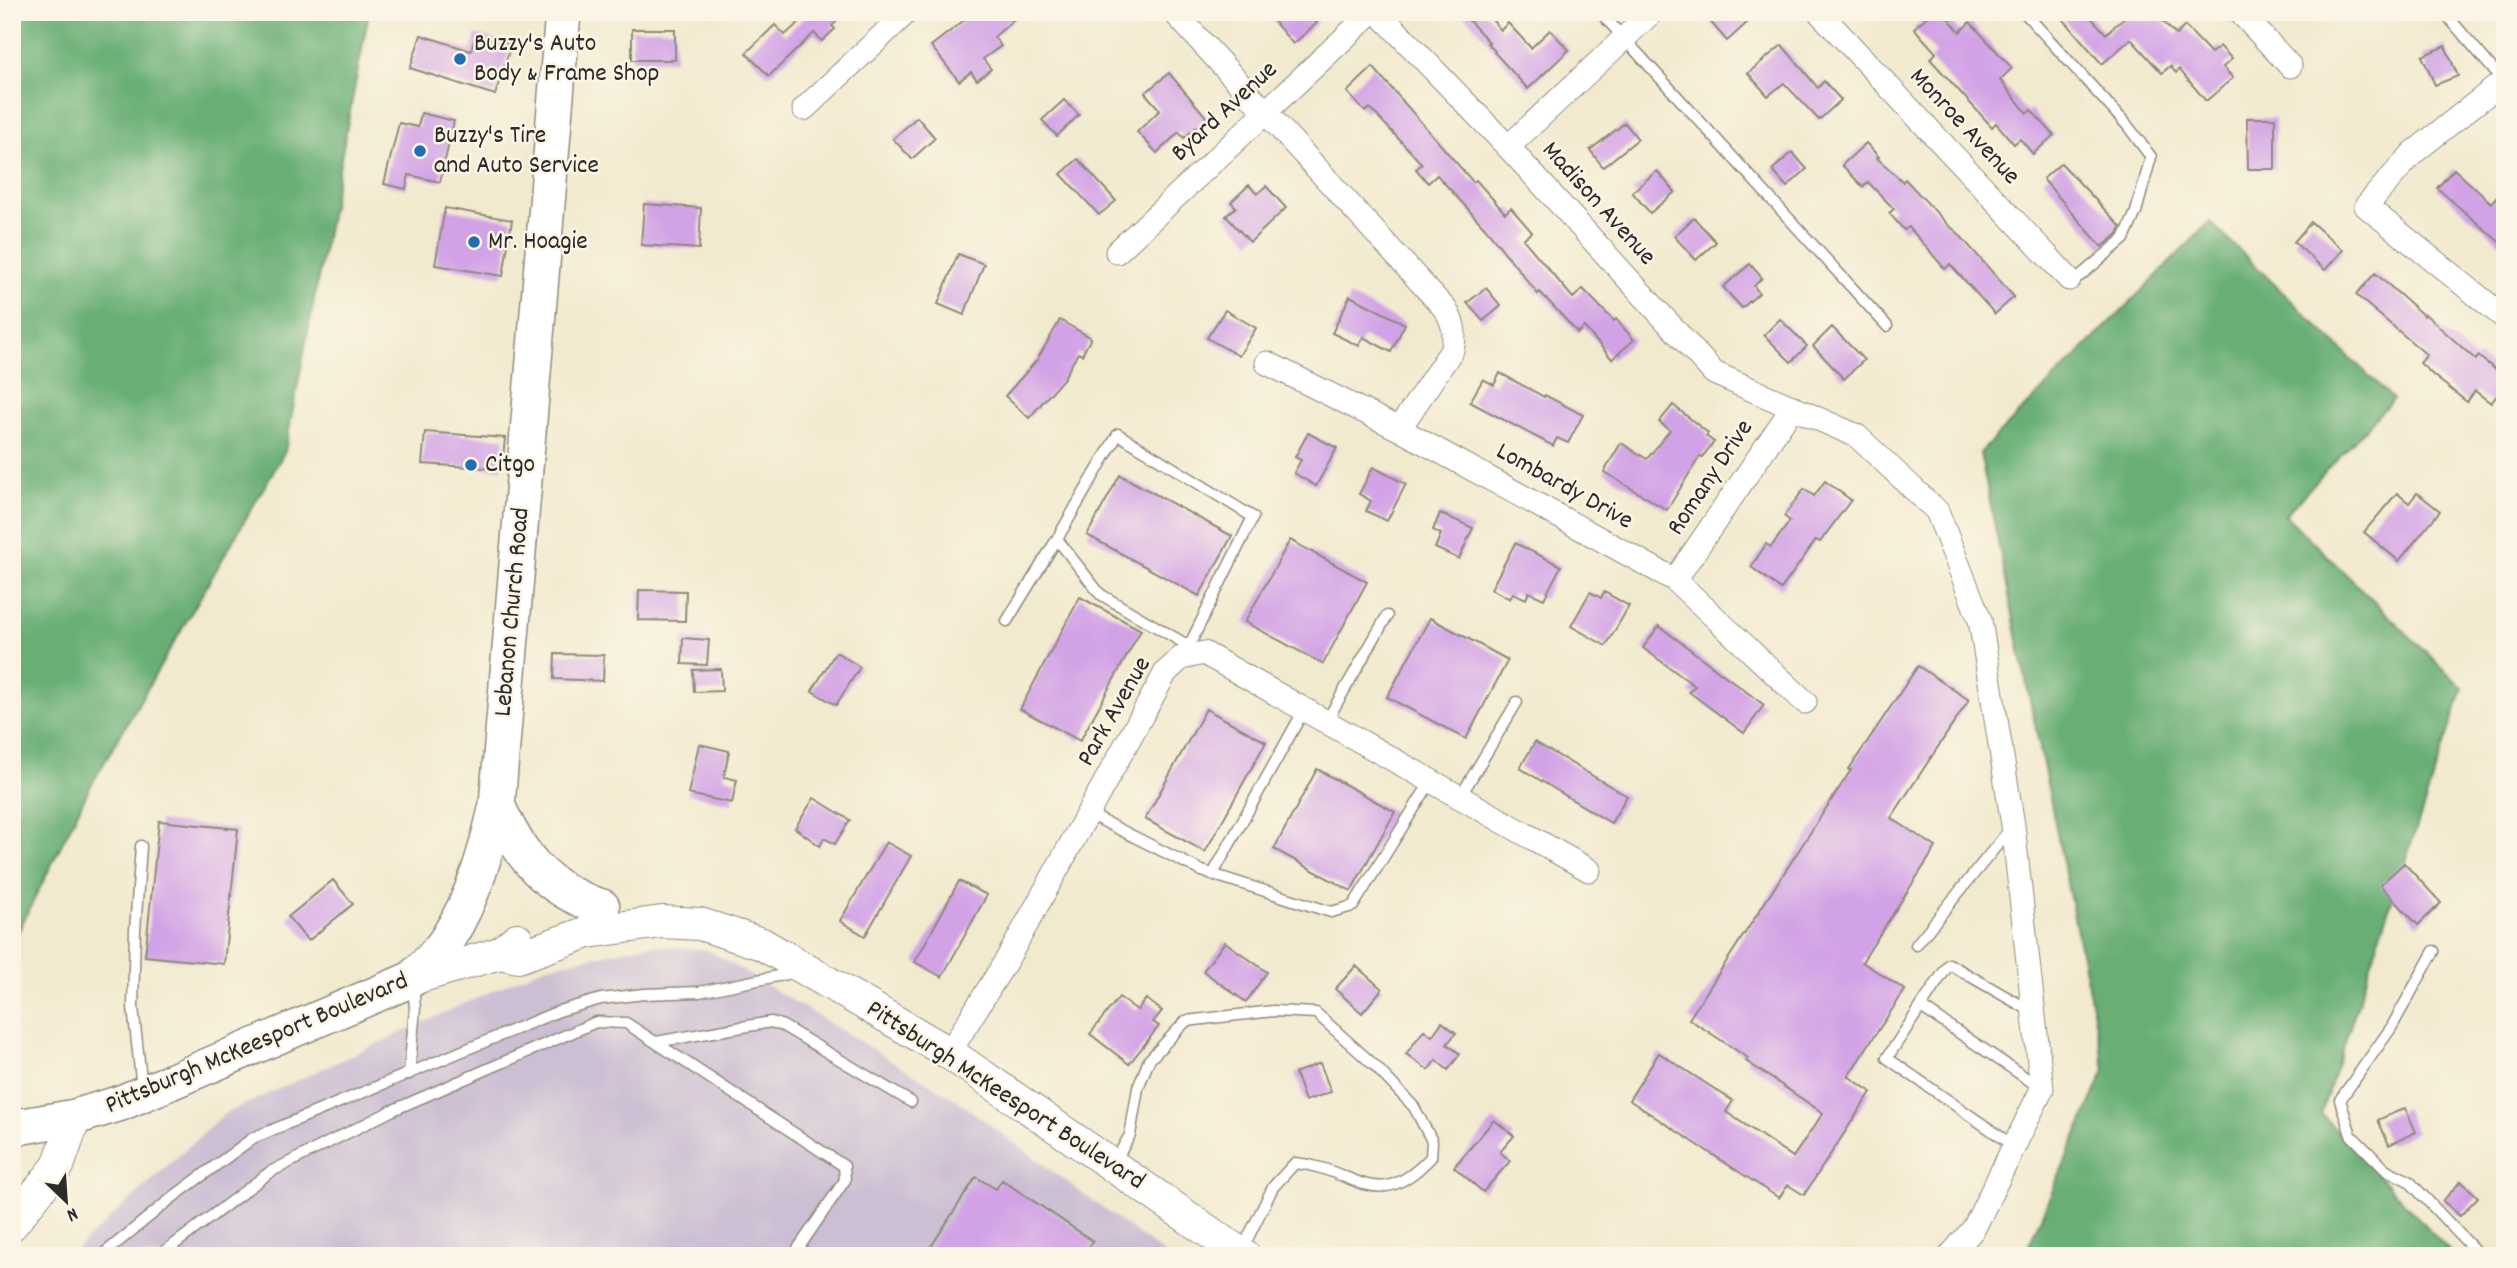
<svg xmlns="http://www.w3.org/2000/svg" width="2517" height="1268" font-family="Dekko,sans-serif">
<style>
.industrial{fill:#ccbed3}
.forest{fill:#67ae74;stroke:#496c50;stroke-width:2}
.building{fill:#d2a2e6}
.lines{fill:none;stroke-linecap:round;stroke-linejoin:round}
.lane-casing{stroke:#8e8a7d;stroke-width:13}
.street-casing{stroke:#8e8a7d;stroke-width:25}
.secondary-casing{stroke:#8e8a7d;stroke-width:34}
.primary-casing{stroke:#8e8a7d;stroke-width:38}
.lane{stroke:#fff;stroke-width:10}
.street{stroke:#fff;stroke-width:23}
.secondary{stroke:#fff;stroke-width:32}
.primary{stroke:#fff;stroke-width:35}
.poi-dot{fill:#1f6fb2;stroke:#fcf5e5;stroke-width:2.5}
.labels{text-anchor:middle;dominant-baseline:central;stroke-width:5;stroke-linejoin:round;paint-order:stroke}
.poi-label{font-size:26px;fill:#2b2b2b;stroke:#fcf5e5;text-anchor:start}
.street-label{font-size:26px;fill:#2b2b2b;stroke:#fcf5e5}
</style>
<rect width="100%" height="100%" fill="#fcf5e5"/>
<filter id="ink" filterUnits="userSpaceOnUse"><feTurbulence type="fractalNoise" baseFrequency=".0143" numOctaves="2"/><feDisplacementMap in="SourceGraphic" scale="14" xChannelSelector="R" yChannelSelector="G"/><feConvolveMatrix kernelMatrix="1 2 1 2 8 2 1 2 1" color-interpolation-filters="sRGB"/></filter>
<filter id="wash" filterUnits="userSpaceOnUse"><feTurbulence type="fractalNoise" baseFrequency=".00686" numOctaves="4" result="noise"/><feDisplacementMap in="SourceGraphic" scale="28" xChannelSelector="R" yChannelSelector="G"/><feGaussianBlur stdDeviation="1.57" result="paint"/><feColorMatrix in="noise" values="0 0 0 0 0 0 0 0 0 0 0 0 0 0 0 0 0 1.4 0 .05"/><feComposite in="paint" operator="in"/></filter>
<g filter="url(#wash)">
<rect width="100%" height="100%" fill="#f2eacf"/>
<!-- industrial -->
<polygon class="industrial" points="648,945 708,950 955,1099 1167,1256 69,1256 224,1114 544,967"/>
<!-- forest -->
<g class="forest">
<polygon points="12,12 369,12 285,451 89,789 12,944"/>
<polygon points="2210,222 2393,399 2285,515 2463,688 2321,1114 2454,1256 2024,1256 2105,1070 1980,453"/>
</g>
<g id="blocks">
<!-- building -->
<g class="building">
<polygon points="795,12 846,12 832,26 835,29 822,41 814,33 769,76 746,53 775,25 785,35 802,20"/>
<polygon points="975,12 1022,12 994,37 1001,46 983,59 991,69 977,80 971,72 959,81 931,46"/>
<polygon points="1266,12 1308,12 1317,23 1293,44"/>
<polygon points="1461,12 1485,12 1501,30 1508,23 1531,48 1550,30 1569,50 1528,89 1494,52 1495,51 1487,43 1489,42"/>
<polygon points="1702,12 1759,12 1727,41"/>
<polygon points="1932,12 1943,12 1960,32 1970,22 2012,68 2000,80 2027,113 2031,110 2054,135 2033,154 2020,139 2014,144 1996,123 1992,127 1930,59 1936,53 1914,28"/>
<polygon points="2057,12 2086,12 2106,34 2130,12 2154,12 2176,35 2185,26 2211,53 2220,46 2232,59 2223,67 2233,78 2206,101 2179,69 2176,73 2170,66 2162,73 2131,39 2102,64"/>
<rect x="632" y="29" width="43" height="31"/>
<polygon points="476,34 511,45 495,95 410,68 421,35 471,51"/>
<polygon points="1782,45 1818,88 1824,81 1841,100 1819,120 1784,83 1768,96 1748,73"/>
<polygon points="2445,46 2458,76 2435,85 2422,56"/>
<polygon points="1373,67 1473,182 1476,180 1505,213 1511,208 1532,232 1523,239 1573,298 1583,289 1614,321 1616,319 1634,340 1612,359 1584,327 1578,333 1540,292 1538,294 1486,229 1437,175 1428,183 1416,169 1422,164 1370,108 1365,112 1347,92"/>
<polygon points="1169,73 1207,118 1184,138 1179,132 1157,153 1137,132 1160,110 1145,93"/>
<polygon points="1064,100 1079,115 1057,136 1042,120"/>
<polygon points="421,113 454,121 440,182 409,175 406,189 384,184 399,123 418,127"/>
<polygon points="917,117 935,138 912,159 893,139"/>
<polygon points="2247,118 2275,118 2275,169 2248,169"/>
<polygon points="1625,123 1638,139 1603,167 1590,150"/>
<polygon points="1866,143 1879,157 1877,158 1903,182 1905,179 1948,225 1957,232 2014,297 1995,314 1950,264 1945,269 1909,227 1904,230 1889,213 1894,209 1868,182 1863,187 1842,165"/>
<polygon points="1792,152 1807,169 1787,187 1772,170"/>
<polygon points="1078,159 1116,201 1099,215 1061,174"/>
<polygon points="2061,163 2121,227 2118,234 2102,247 2043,179"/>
<polygon points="2454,169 2491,203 2505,187 2505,247 2437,188"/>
<polygon points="1657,171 1675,192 1650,213 1632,192"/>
<polygon points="1249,185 1257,194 1266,186 1286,208 1250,242 1226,216 1236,207 1231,202"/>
<polygon points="644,204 701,208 699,249 641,245"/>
<polygon points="445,208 512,220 503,276 435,265"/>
<polygon points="1694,218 1716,242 1696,260 1674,236"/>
<polygon points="2311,222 2343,250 2325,270 2294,242"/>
<polygon points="958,254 984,264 964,315 938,304"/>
<polygon points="1750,264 1762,278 1754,286 1759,293 1742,308 1723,287"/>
<polygon points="2375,273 2424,316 2425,314 2476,360 2478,356 2505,377 2505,385 2491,403 2475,391 2467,402 2434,376 2420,363 2427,355 2356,295"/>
<polygon points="1486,288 1501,306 1483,321 1467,303"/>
<polygon points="1350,296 1405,324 1391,352 1363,337 1359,346 1332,333"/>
<polygon points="1225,310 1256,328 1239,356 1207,338"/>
<polygon points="1780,319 1807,346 1791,362 1764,335"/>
<polygon points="1060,320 1091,338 1082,355 1078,353 1064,378 1029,418 1005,396 1037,360"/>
<polygon points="1832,327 1864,360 1844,379 1813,346"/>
<polygon points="1500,373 1544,397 1545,395 1583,415 1568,443 1557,438 1553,446 1470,402 1483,379 1494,385"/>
<polygon points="1673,405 1708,433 1706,436 1714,442 1702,457 1700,456 1667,510 1604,472 1621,443 1647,459 1670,430 1659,422"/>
<polygon points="425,432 505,438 502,469 422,464"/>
<polygon points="1308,433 1337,448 1316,486 1294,473 1301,460 1295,457"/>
<polygon points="1373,467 1406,484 1387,521 1366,511 1371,501 1359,494"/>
<polygon points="1120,475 1232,536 1199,596 1087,535"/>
<polygon points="1825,481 1851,500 1820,542 1816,540 1781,589 1751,567 1766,544 1771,547 1790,521 1784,516 1804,489 1814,496"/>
<polygon points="2397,493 2409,503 2417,493 2440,511 2399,561 2364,532"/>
<polygon points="1440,513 1473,528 1459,559 1435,548 1441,534 1433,530"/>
<polygon points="1290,540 1367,582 1323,664 1245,622"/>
<polygon points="1515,543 1561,566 1544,599 1529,592 1526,599 1513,593 1510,599 1491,589"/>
<polygon points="639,590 686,591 685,621 638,620"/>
<polygon points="1590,592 1601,598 1604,592 1629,606 1606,646 1571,626"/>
<polygon points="1080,597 1141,630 1080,741 1020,709"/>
<polygon points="1430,618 1508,660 1466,739 1387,697"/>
<polygon points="1659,626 1764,705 1744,733 1689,692 1695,686 1643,648"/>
<polygon points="683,638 709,640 707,665 682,664"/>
<polygon points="836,652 860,667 836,705 812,691"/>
<polygon points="555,654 604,655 603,681 554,679"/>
<polygon points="1918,666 1969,700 1891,818 1936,847 1862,962 1905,990 1848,1076 1871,1092 1804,1195 1788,1185 1779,1198 1629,1100 1659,1053 1733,1101 1726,1112 1793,1157 1823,1113 1746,1061 1748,1058 1689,1019 1851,770 1849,769"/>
<polygon points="721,669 722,691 694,692 693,670"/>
<polygon points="1206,709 1266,742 1205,852 1145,819"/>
<polygon points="1535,742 1627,796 1611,823 1520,768"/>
<polygon points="699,744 729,751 724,777 737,780 732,803 688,794"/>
<polygon points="1317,769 1395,812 1351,891 1274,849"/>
<polygon points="814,798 850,820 835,844 824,838 820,846 795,828"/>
<polygon points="159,821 238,829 224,964 145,956"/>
<polygon points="886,842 911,856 865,936 840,921"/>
<polygon points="2404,863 2441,903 2418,925 2380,885"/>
<polygon points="333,880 353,904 308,941 288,917"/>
<polygon points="959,881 987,895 942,977 915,962"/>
<polygon points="1225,942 1267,972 1246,1002 1203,971"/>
<polygon points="1356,966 1382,989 1362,1013 1335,989"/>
<polygon points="1119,997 1137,1010 1146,999 1162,1011 1153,1022 1159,1026 1129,1064 1090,1034"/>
<polygon points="1442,1022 1456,1033 1447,1044 1460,1054 1448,1070 1436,1060 1428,1070 1406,1054 1424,1030 1432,1036"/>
<polygon points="1320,1063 1331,1092 1305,1101 1295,1073"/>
<polygon points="2405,1108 2416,1132 2389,1145 2378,1120"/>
<polygon points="1494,1120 1514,1136 1500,1152 1510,1161 1483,1192 1454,1167"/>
<polygon points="976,1177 996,1189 1002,1180 1093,1241 1083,1256 925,1256"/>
<polygon points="2461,1181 2478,1197 2460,1216 2443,1201"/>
</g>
</g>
</g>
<g filter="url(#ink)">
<use href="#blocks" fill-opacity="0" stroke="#8e8a7d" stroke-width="2"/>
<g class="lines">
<!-- lane casing -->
<g class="lane-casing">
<g id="lane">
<polyline points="1600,12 1887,326"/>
<polyline points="2024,12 2127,125 2151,157 2136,212 2124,239 2080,276 2069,279"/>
<polyline points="2444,12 2503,81"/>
<polyline points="1007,621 1057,539"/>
<polyline points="1182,656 1189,646 1100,594 1057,539 1118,434 1253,517 1189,646"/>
<polyline points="1326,722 1387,616"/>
<polyline points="1460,797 1517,702"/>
<polyline points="1089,814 1202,871 1331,912 1353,906 1431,781"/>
<polyline points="141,846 135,930 133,1007 142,1088"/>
<polyline points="1213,874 1304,710"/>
<polyline points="1916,945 2011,828"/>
<polyline points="2434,951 2391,1028 2340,1100 2351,1135 2385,1169 2409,1181 2480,1256"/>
<polyline points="1921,1007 2041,1088"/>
<polyline points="656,1042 771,1022 783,1026 911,1102"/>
<polyline points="409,1074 415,1008 413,986"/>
<polyline points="2014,1146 1887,1058 1949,964 2031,1011"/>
<path d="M1114,1163L1130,1135L1138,1088L1149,1060L1186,1021L1273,1011L1316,1013L1375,1066L1414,1107L1432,1141L1431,1157C1375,1217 1356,1168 1295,1163L1273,1187L1241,1252"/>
<polyline points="101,1256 173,1197 253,1138 559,1011 601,999 644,994 699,992 797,972"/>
<polyline points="159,1256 270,1172 391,1111 596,1022 626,1023 844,1166 845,1180 793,1256"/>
</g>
</g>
<!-- street casing -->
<g class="street-casing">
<g id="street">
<path d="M1174,12L1446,310C1454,324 1456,334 1452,350L1399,429"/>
<polyline points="1378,12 1508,147 1714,373 1857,436 1937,511 1980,620 2013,825 2042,1089 1974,1228 1950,1256"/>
<polyline points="1819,12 2069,279"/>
<polyline points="2240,12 2290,66"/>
<polyline points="2505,80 2413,153 2366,206 2505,318"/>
<polyline points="804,109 907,12"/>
<polyline points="1508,147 1652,12"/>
<polyline points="1117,252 1372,12"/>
<polyline points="1267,363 1399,429 1675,580 1805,702"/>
<polyline points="1675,580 1793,407"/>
<polyline points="949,1053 1009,956 1166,672 1181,658 1204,653 1589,870"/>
</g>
</g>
<!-- secondary casing -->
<g class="secondary-casing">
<g id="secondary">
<polyline points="500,953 518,957 588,932 662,922 700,924 762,944 949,1053 1244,1256"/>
<polyline points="412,979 500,953 517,939"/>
<polyline points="12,1224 58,1166 75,1117"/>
</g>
</g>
<!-- primary casing -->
<g class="primary-casing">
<g id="primary">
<path d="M497,805C520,857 546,890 602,907"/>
<path d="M12,1128L75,1117L121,1103L412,979C424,966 439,953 448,938C474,897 486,852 497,805L563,12"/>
</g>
</g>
<!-- lane -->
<use href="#lane" class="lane"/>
<!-- street -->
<use href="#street" class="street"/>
<!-- secondary -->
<use href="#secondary" class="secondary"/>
<!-- primary -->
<use href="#primary" class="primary"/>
</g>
</g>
<!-- markers -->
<g class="poi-dot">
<circle cx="460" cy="59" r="7"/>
<circle cx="420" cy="151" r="7"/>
<circle cx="474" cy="242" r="7"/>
<circle cx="471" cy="465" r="7"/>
</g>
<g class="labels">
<!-- poi labels -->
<g class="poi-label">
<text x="474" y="44">Buzzy's Auto<tspan x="474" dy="30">Body &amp; Frame Shop</tspan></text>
<text x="434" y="136">Buzzy's Tire<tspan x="434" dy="30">and Auto Service</tspan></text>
<text x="488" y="242">Mr. Hoagie</text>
<text x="485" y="465">Citgo</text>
</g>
<!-- street labels -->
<g class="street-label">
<text transform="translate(1225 112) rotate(-43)">Byard Avenue</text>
<text transform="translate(1964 127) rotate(47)">Monroe Avenue</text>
<text transform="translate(1598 204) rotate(48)">Madison Avenue</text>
<text transform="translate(1711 478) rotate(-56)">Romany Drive</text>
<text transform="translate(1564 487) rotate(29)">Lombardy Drive</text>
<text transform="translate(513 612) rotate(-85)">Lebanon Church Road</text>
<text transform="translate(1115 712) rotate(-60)">Park Avenue</text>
<text transform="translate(257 1044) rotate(-23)">Pittsburgh McKeesport Boulevard</text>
<text transform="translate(1005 1096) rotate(33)">Pittsburgh McKeesport Boulevard</text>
</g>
</g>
<!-- margin -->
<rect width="2517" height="1268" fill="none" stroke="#fcf5e5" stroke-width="42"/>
<!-- north arrow -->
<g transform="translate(66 1201) rotate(155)" stroke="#fcf5e5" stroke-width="5" paint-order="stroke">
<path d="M0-5L12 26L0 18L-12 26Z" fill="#2b2b2b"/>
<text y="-10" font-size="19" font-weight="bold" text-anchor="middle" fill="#2b2b2b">N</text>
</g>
</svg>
